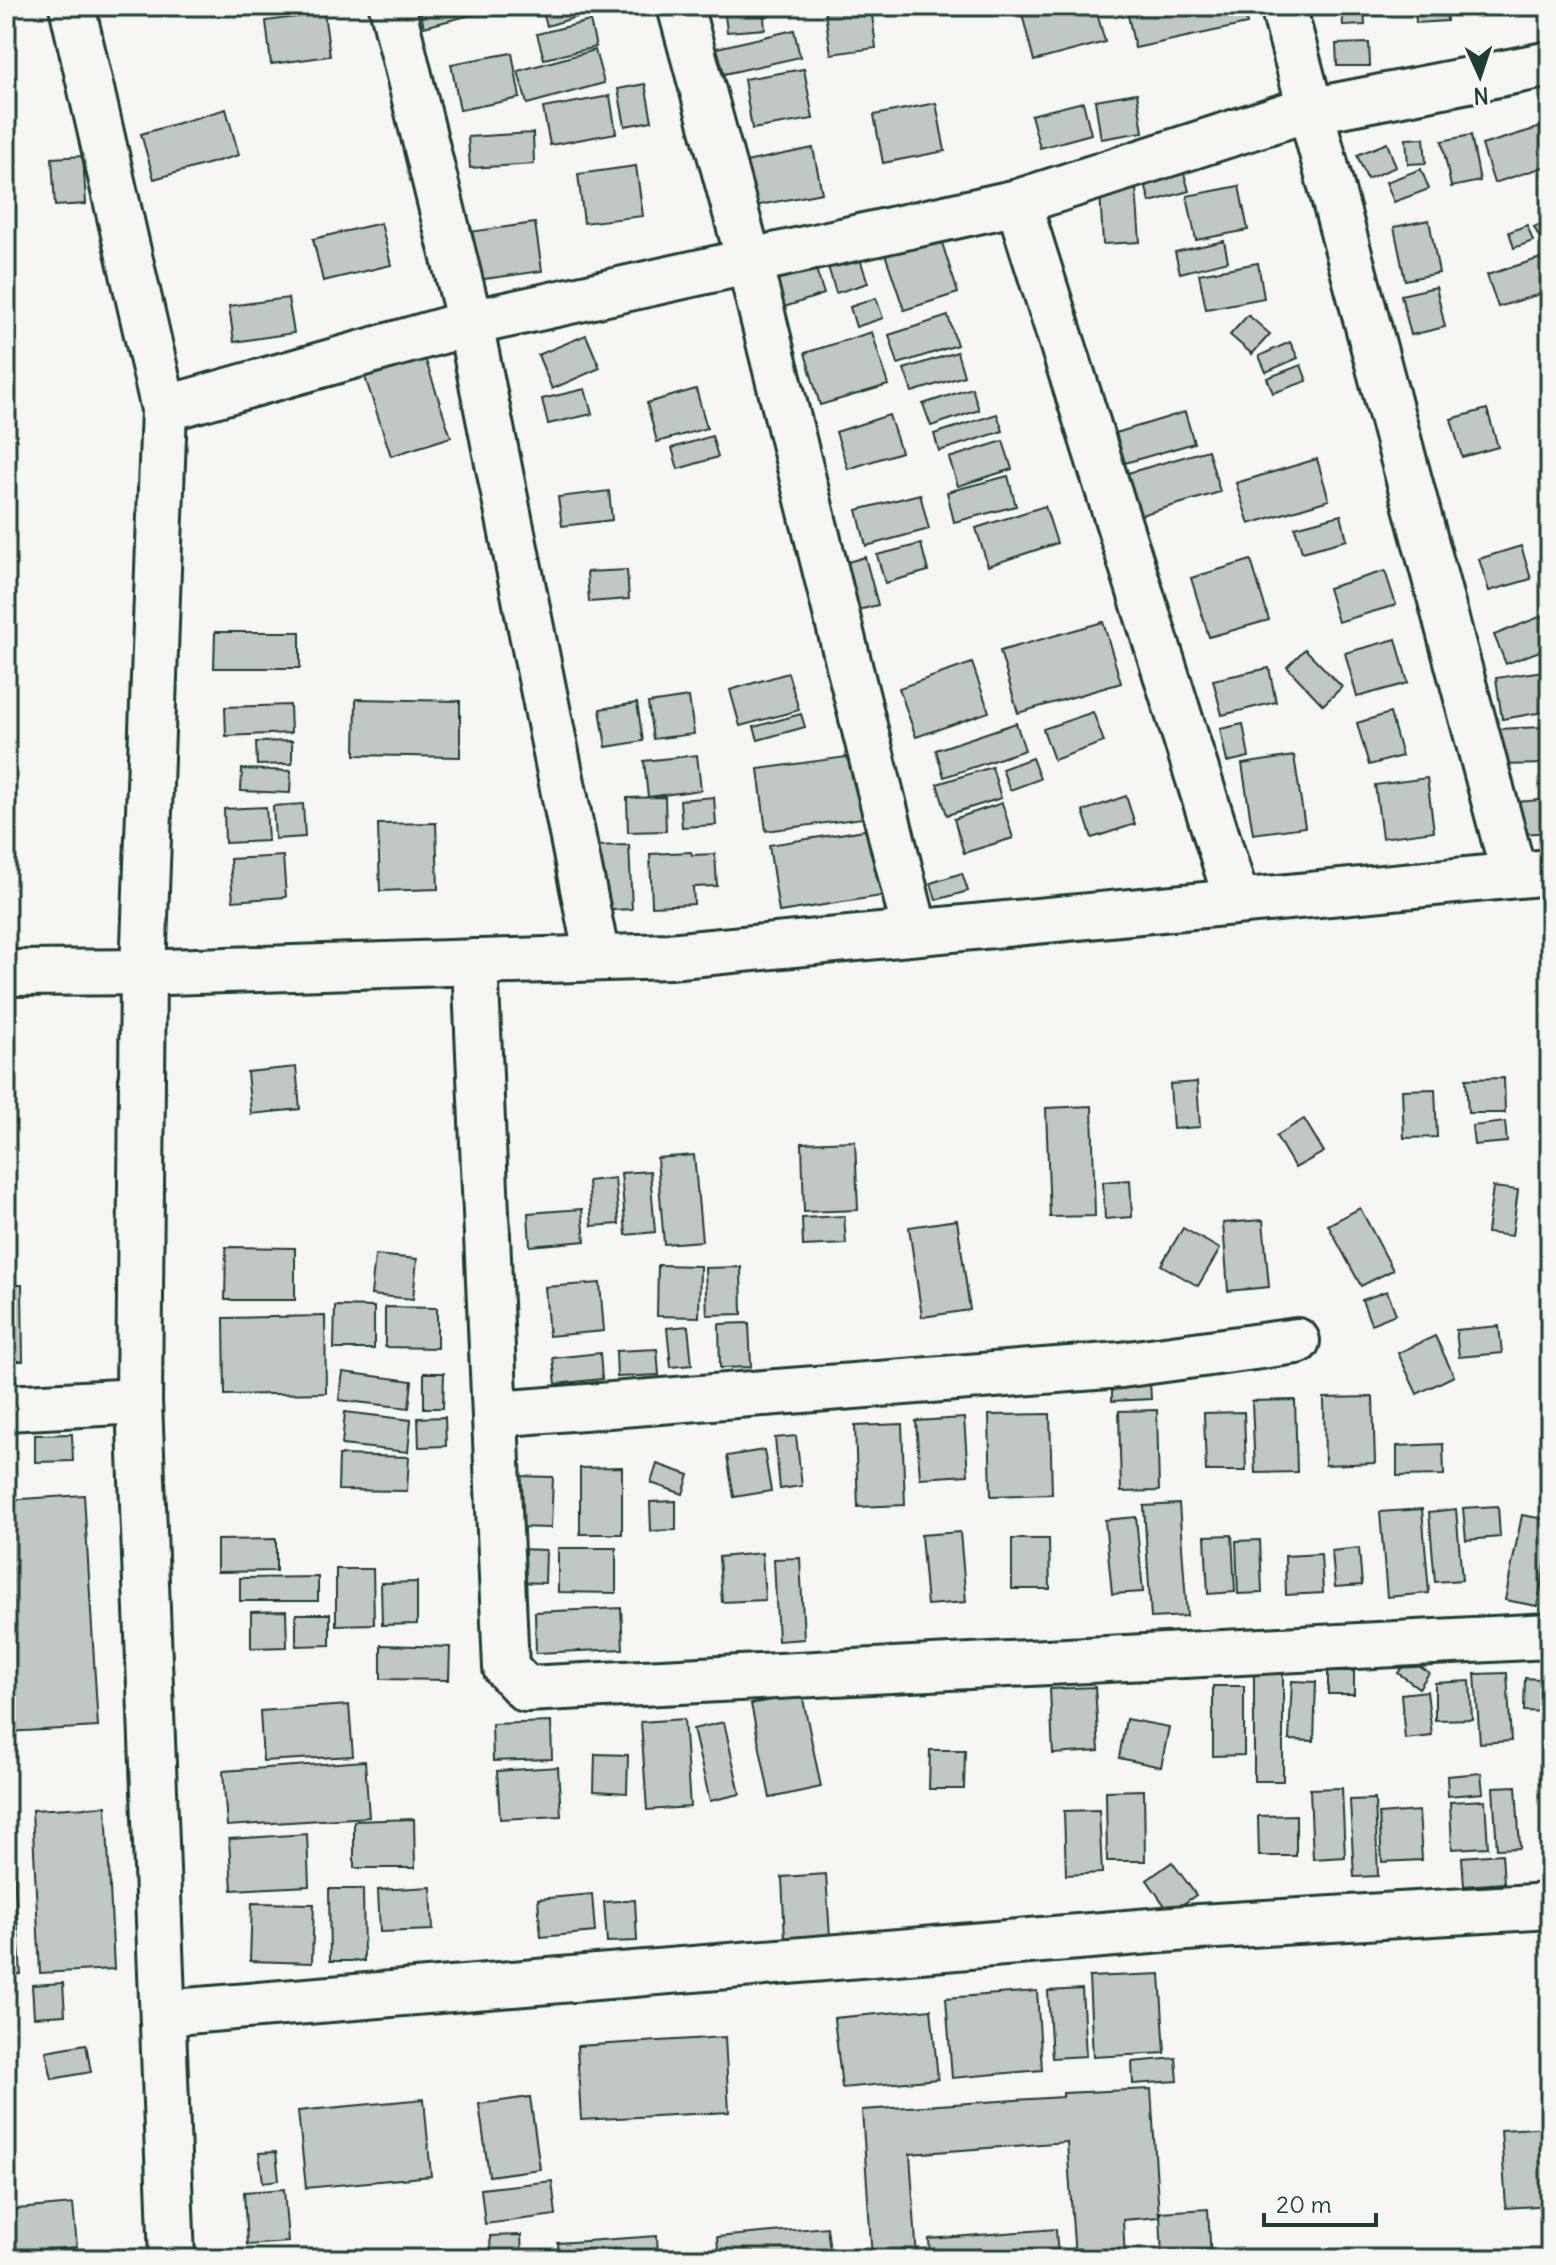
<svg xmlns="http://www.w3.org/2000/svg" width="1556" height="2265" font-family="Delius,sans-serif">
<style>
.building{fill:#c1c8c3;stroke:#1f3d34;stroke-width:2}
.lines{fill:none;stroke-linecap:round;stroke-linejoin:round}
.minor-casing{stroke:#1f3d34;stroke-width:50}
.minor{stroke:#f6f6f2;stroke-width:44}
</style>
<rect width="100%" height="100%" fill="#f6f6f2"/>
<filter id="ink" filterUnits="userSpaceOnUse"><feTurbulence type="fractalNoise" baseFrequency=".0125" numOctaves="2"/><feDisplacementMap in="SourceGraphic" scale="16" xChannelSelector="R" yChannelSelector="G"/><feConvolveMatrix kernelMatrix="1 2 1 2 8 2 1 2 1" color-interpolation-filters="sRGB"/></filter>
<g filter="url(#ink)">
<!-- building -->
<g class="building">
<polygon points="419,6 484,6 486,11 424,27"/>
<polygon points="541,6 613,6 547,26"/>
<polygon points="724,6 763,6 765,29 727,32"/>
<polygon points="824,6 871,6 876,48 831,54"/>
<polygon points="1020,6 1095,6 1105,42 1034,61"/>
<polygon points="1126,6 1244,6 1247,24 1135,48"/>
<polygon points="1342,6 1364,6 1365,25 1343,26"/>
<polygon points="1415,6 1446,6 1447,21 1416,23"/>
<polygon points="324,13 330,56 271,64 266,21"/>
<polygon points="590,21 596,47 544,59 537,34"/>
<polygon points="794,30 800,57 724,74 717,48"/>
<polygon points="1369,43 1370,66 1337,66 1336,44"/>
<polygon points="595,50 604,83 527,104 518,71"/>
<polygon points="512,53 520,98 460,110 451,64"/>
<polygon points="804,69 813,119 752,129 744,79"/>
<polygon points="645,84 652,121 625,126 618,89"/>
<polygon points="1137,93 1143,132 1101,139 1095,100"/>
<polygon points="610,96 616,133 550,145 543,108"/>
<polygon points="1083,102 1091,134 1040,148 1031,115"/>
<polygon points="936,103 945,151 883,163 874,115"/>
<polygon points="226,109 239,155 154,179 141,134"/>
<polygon points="1541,127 1550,156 1550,165 1494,183 1482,145"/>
<polygon points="533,133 534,164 470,168 468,137"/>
<polygon points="1471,135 1480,181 1451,187 1442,141"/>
<polygon points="1424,138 1426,163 1408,164 1406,139"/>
<polygon points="1387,143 1396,167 1367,179 1357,155"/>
<polygon points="813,148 822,193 749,207 741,163"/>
<polygon points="83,156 86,204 55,206 52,158"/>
<polygon points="636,166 643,216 584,223 578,174"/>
<polygon points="1421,169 1429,189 1394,202 1386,182"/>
<polygon points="1183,170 1189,191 1150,202 1144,181"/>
<polygon points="1239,186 1248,230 1196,240 1187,196"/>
<polygon points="1136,188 1140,242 1103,244 1100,190"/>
<polygon points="1429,220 1439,273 1405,280 1394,227"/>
<polygon points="1550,220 1550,240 1543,244 1534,227"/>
<polygon points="381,223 391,265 323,281 313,239"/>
<polygon points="535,223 542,271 469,281 462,233"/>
<polygon points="936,224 958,293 904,310 881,242"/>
<polygon points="1527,225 1533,241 1514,248 1509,232"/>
<polygon points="1224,241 1228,261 1180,273 1175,252"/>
<polygon points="855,244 868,283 836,293 824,253"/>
<polygon points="810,251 824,294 769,312 756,268"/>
<polygon points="1544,257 1550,277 1550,291 1498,307 1487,275"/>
<polygon points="1258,263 1264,298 1206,309 1199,274"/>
<polygon points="1436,287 1445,327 1411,335 1401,295"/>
<polygon points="288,298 294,333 234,342 229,306"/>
<polygon points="876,298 883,318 856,327 850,307"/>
<polygon points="1248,315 1270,334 1252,354 1230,335"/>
<polygon points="948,316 957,345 898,364 889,335"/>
<polygon points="872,332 888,385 820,405 805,353"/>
<polygon points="586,335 600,368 552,389 538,355"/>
<polygon points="1290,342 1298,358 1266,372 1259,356"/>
<polygon points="957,352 964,376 912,392 904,369"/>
<polygon points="424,355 451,437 391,456 364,374"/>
<polygon points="1301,365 1307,381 1273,393 1267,378"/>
<polygon points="972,388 979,410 931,426 923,404"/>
<polygon points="585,389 592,414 548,424 542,399"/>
<polygon points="696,389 707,428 657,442 647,403"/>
<polygon points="1487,409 1498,447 1462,457 1451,419"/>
<polygon points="1185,412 1194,443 1125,463 1116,433"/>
<polygon points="997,414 1003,431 939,451 934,434"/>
<polygon points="889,415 901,452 848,469 836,432"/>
<polygon points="712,436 718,457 678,469 672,448"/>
<polygon points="1003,441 1012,469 958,486 949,458"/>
<polygon points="1208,450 1220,492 1127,519 1114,477"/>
<polygon points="1317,459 1329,500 1249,524 1236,483"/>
<polygon points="1008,476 1016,506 954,522 947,492"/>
<polygon points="609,491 612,520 562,526 558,497"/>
<polygon points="920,494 929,529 866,546 857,510"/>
<polygon points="1045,506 1057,543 988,566 976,528"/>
<polygon points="1341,515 1347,540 1302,552 1295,527"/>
<polygon points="921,544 928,571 885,583 877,555"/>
<polygon points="1521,546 1531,579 1489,591 1479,559"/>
<polygon points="865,557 878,605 854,611 841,564"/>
<polygon points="1251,560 1269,620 1209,637 1191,578"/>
<polygon points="627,570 629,599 589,602 587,572"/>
<polygon points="1385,571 1396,605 1338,622 1328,588"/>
<polygon points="1542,616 1550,637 1550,647 1506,664 1494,635"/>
<polygon points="1103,622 1121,683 1018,713 1000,651"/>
<polygon points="215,632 300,632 300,668 214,668"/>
<polygon points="1396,639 1408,683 1357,697 1345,653"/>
<polygon points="1305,649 1342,687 1323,705 1287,667"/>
<polygon points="972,663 989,712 916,737 899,688"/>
<polygon points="1269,668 1276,702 1222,715 1213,680"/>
<polygon points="1550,670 1550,711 1502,719 1496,678"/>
<polygon points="788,673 799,710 740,726 730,690"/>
<polygon points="689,697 694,734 653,739 648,703"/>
<polygon points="356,699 460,701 460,757 355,755"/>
<polygon points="637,703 643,741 606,747 600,709"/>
<polygon points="290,705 291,733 226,736 225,707"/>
<polygon points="1093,712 1104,742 1054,760 1043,729"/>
<polygon points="1390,713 1402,756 1369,765 1357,723"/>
<polygon points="801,714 805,727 758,740 754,727"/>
<polygon points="1016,723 1025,750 944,777 936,750"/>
<polygon points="1243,724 1249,757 1227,762 1220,729"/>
<polygon points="1543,727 1544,764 1498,765 1498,729"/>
<polygon points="292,741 292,764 257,765 256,742"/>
<polygon points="868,754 878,816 766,831 758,769"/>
<polygon points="697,755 701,790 648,797 644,761"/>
<polygon points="1294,756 1305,827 1253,834 1242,764"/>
<polygon points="1032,758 1040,779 1010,790 1002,769"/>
<polygon points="992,767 1001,798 947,815 937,784"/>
<polygon points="242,769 291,771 290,793 241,791"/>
<polygon points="1427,778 1434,831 1382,838 1375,785"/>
<polygon points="1126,796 1135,824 1092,838 1083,811"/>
<polygon points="665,797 666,831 628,832 627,798"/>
<polygon points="714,797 716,825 682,827 680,800"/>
<polygon points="1550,799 1550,832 1508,835 1506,803"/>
<polygon points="1002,803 1013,838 964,853 954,819"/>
<polygon points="303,804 305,837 275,839 273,806"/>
<polygon points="266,807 268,841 225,843 224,809"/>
<polygon points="436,823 438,889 380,891 378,824"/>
<polygon points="884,827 894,894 779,912 769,845"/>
<polygon points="629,845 632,909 595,911 593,846"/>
<polygon points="691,852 692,855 715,854 717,886 693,887 694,904 652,906 650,854"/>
<polygon points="283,856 286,897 233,901 230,859"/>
<polygon points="962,873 968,891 936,900 931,883"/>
<polygon points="296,1067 300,1109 251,1114 247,1072"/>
<polygon points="1504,1078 1505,1113 1468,1113 1466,1079"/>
<polygon points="1197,1082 1200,1127 1173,1129 1170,1084"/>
<polygon points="1435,1089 1437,1137 1404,1138 1402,1090"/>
<polygon points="1092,1106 1095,1216 1050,1217 1046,1108"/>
<polygon points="1304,1119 1324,1152 1295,1168 1276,1136"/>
<polygon points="1505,1122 1507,1142 1474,1145 1472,1126"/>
<polygon points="855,1141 858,1210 804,1212 802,1143"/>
<polygon points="694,1155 702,1241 664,1244 657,1158"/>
<polygon points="650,1171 655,1232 626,1235 621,1173"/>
<polygon points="615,1178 619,1224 592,1226 588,1181"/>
<polygon points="1130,1180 1132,1217 1105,1219 1103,1182"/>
<polygon points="1493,1187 1518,1190 1512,1236 1487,1233"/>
<polygon points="1360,1208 1393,1270 1361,1286 1328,1225"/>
<polygon points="582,1209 585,1241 530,1246 528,1213"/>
<polygon points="844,1216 846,1244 803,1246 802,1218"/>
<polygon points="957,1220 970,1310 922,1317 909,1227"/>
<polygon points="1263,1220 1269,1287 1228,1291 1223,1223"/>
<polygon points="1183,1228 1220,1249 1198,1286 1161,1265"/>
<polygon points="226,1247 295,1248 295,1300 225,1300"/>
<polygon points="375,1255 417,1259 413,1299 371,1295"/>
<polygon points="658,1265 700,1266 699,1317 657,1316"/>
<polygon points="741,1267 742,1314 707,1315 705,1268"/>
<polygon points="600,1283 604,1331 549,1336 545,1287"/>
<polygon points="6,1285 22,1285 23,1361 6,1361"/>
<polygon points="1387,1291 1396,1314 1371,1324 1362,1300"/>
<polygon points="335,1306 374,1307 374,1349 334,1349"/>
<polygon points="385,1307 437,1308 437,1348 385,1347"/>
<polygon points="325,1316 326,1393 225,1395 224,1318"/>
<polygon points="749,1323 751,1367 720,1368 719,1324"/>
<polygon points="688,1326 692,1365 671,1367 667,1328"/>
<polygon points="1499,1326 1502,1353 1459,1357 1456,1330"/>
<polygon points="1435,1336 1454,1376 1417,1394 1398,1353"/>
<polygon points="657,1349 659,1375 617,1377 616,1351"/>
<polygon points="600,1353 602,1379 556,1384 553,1358"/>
<polygon points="343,1372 412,1381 409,1408 339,1400"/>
<polygon points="424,1373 444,1373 443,1408 424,1408"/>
<polygon points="1150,1380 1151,1399 1112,1401 1112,1381"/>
<polygon points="1373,1397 1375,1463 1325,1465 1324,1398"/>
<polygon points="1295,1400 1297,1472 1255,1473 1252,1401"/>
<polygon points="1157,1410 1159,1491 1121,1492 1119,1411"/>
<polygon points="345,1412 411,1420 408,1452 342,1445"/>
<polygon points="1244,1412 1246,1471 1206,1471 1204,1413"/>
<polygon points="1050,1414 1052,1494 991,1496 989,1415"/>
<polygon points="445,1417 446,1446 419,1447 418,1418"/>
<polygon points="964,1418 968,1475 920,1478 916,1421"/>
<polygon points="902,1424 905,1505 858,1507 855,1426"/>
<polygon points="72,1434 73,1461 35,1462 35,1435"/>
<polygon points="796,1436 802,1486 780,1489 775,1438"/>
<polygon points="1443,1444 1444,1475 1397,1476 1397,1446"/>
<polygon points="764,1450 771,1491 734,1497 727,1456"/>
<polygon points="339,1455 409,1457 407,1491 338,1490"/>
<polygon points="657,1464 689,1475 683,1494 651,1483"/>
<polygon points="622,1467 622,1534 580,1534 580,1468"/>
<polygon points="516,1476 553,1477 551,1528 515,1527"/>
<polygon points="84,1495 98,1727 6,1732 6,1500"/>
<polygon points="676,1501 676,1530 651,1531 650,1502"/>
<polygon points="1179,1504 1187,1616 1151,1618 1144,1506"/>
<polygon points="1498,1506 1500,1537 1466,1540 1463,1508"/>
<polygon points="1422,1509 1429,1593 1387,1597 1380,1512"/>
<polygon points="1456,1509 1462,1580 1435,1582 1429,1512"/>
<polygon points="1522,1515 1550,1520 1550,1541 1537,1606 1505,1600"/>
<polygon points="1136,1517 1143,1592 1112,1594 1105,1520"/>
<polygon points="960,1532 966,1602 927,1605 921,1535"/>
<polygon points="1232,1535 1235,1592 1208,1594 1205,1536"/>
<polygon points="276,1539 276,1571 217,1572 217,1540"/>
<polygon points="1012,1539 1049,1539 1050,1589 1012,1589"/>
<polygon points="1260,1540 1262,1593 1238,1594 1236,1541"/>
<polygon points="558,1548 616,1548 616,1593 558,1592"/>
<polygon points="1359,1548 1362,1585 1335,1587 1332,1551"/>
<polygon points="518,1549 546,1550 545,1583 517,1582"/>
<polygon points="762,1553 765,1600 722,1602 719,1557"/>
<polygon points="1321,1554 1323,1593 1286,1595 1285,1556"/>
<polygon points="800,1558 804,1639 778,1641 774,1559"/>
<polygon points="336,1569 373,1569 374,1624 336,1625"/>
<polygon points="318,1577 318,1601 240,1601 240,1578"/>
<polygon points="417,1582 417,1624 382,1625 381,1583"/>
<polygon points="621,1608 623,1649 536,1653 535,1612"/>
<polygon points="286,1611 287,1647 251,1648 251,1612"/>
<polygon points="296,1614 330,1614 330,1645 296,1646"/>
<polygon points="381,1645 450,1647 449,1680 381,1679"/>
<polygon points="1408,1659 1429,1673 1419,1688 1398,1673"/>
<rect x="1254" y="1670" width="29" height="111"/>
<rect x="1328" y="1671" width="26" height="23"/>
<polygon points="1507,1673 1511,1741 1480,1743 1475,1674"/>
<polygon points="1525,1678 1550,1680 1550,1712 1524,1711"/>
<polygon points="1292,1681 1316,1682 1314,1741 1289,1740"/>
<polygon points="1470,1681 1472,1719 1435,1720 1435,1683"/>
<polygon points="1213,1686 1244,1686 1244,1755 1213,1756"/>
<polygon points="1095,1687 1099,1751 1053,1754 1050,1689"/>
<polygon points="1427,1691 1432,1736 1405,1739 1401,1694"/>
<polygon points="802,1694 821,1787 770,1798 751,1704"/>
<polygon points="349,1705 353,1756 263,1761 260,1711"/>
<polygon points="684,1719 690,1807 647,1810 641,1722"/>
<polygon points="1126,1719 1169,1727 1161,1767 1119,1758"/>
<polygon points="551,1722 552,1759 493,1761 492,1724"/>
<polygon points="724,1722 740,1794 710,1801 693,1729"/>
<polygon points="930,1750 965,1750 964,1789 929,1789"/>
<polygon points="595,1754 628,1755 627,1793 594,1791"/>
<polygon points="365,1761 369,1817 227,1826 223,1771"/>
<polygon points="558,1767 561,1816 500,1819 497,1771"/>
<polygon points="1481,1773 1483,1793 1448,1796 1447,1776"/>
<polygon points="1516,1786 1520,1848 1497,1849 1493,1787"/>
<polygon points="1342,1788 1345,1857 1313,1859 1310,1789"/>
<polygon points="1144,1790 1145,1861 1107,1861 1106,1791"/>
<polygon points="1375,1799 1378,1876 1354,1877 1350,1800"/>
<polygon points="1485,1800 1488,1847 1452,1849 1450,1802"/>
<polygon points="106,1806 114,1969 40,1973 32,1810"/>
<polygon points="1099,1810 1102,1873 1066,1875 1064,1811"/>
<polygon points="1419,1811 1422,1860 1382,1862 1379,1814"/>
<polygon points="1296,1815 1296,1856 1259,1856 1258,1816"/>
<polygon points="414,1819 415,1868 354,1868 354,1821"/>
<polygon points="6,1827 11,1827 21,1974 6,1975"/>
<polygon points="307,1834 309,1886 232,1890 229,1839"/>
<polygon points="1502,1854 1504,1883 1464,1886 1462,1857"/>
<polygon points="1172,1862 1196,1895 1170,1913 1147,1880"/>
<polygon points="826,1874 830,1937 785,1939 782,1877"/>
<polygon points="431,1887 433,1930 380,1932 378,1890"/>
<polygon points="329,1889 363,1889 364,1961 330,1961"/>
<polygon points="592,1894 595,1932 541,1937 538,1899"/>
<polygon points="635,1900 637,1941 607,1942 604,1902"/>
<polygon points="252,1903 314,1904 312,1963 250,1961"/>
<polygon points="1160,1974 1165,2053 1093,2057 1089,1977"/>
<polygon points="63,1983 65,2015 34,2017 32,1985"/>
<polygon points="1082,1989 1086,2056 1052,2058 1048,1991"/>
<polygon points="1037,1991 1042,2070 952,2078 946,1998"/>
<polygon points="931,2009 938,2079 842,2088 834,2018"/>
<polygon points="725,2037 729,2112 581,2120 577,2046"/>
<polygon points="86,2044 91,2072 52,2079 46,2051"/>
<polygon points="1176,2058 1178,2081 1133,2084 1132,2062"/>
<polygon points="1151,2089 1159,2217 1123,2220 1125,2259 1075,2259 1067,2142 910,2154 917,2259 872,2259 862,2110 1063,2097 1063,2093"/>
<polygon points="530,2097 540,2169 489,2176 479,2104"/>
<polygon points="424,2099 431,2176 306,2188 298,2111"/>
<polygon points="1550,2127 1550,2205 1506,2208 1501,2130"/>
<polygon points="276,2152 279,2180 263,2182 259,2153"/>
<polygon points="552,2181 556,2215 485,2224 481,2189"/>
<polygon points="284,2189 288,2242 247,2245 244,2192"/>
<polygon points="73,2204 77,2247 6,2254 6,2210"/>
<polygon points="1208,2209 1211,2259 1162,2259 1160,2212"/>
<polygon points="827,2227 831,2259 719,2259 717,2237"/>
<polygon points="1056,2229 1058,2259 930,2259 929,2239"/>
<polygon points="521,2235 522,2259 491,2259 490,2236"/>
<polygon points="657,2236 658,2259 559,2259 558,2243"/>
</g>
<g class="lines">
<!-- minor casing -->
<g class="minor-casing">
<g id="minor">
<polyline points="72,6 164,409 143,972 139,1401 172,2259"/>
<polyline points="392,6 470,323 597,958"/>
<polyline points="680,6 749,261 915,932"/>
<polyline points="1283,6 1514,875"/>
<polyline points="1018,202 1237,901"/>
<polyline points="164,409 470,323 1018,202 1289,115 1550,64"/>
<polyline points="475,962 506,1668 526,1689 1550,1636"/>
<polyline points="6,973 166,972 669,956 1550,872"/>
<polyline points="6,1408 139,1401"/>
<polyline points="496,1414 1121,1365 1297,1341"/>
<polyline points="163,2013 1199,1927 1550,1906"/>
</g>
</g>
<!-- minor -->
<use href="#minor" class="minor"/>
</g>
</g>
<!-- margin -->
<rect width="1556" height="2265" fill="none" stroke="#f6f6f2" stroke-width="32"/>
<rect x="16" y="16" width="1524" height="2233" fill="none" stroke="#1f3d34" stroke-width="3" filter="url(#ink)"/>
<!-- north arrow -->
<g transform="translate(1480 76) rotate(177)" stroke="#f6f6f2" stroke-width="6" paint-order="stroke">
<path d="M0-6L14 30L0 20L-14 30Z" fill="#1f3d34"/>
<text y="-12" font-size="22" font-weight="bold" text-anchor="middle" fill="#1f3d34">N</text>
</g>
<!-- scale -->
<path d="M1264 2213v12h112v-12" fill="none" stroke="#1f3d34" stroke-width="4"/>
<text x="1276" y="2213" font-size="24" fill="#1f3d34" stroke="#f6f6f2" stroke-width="6" paint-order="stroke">20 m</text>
</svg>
